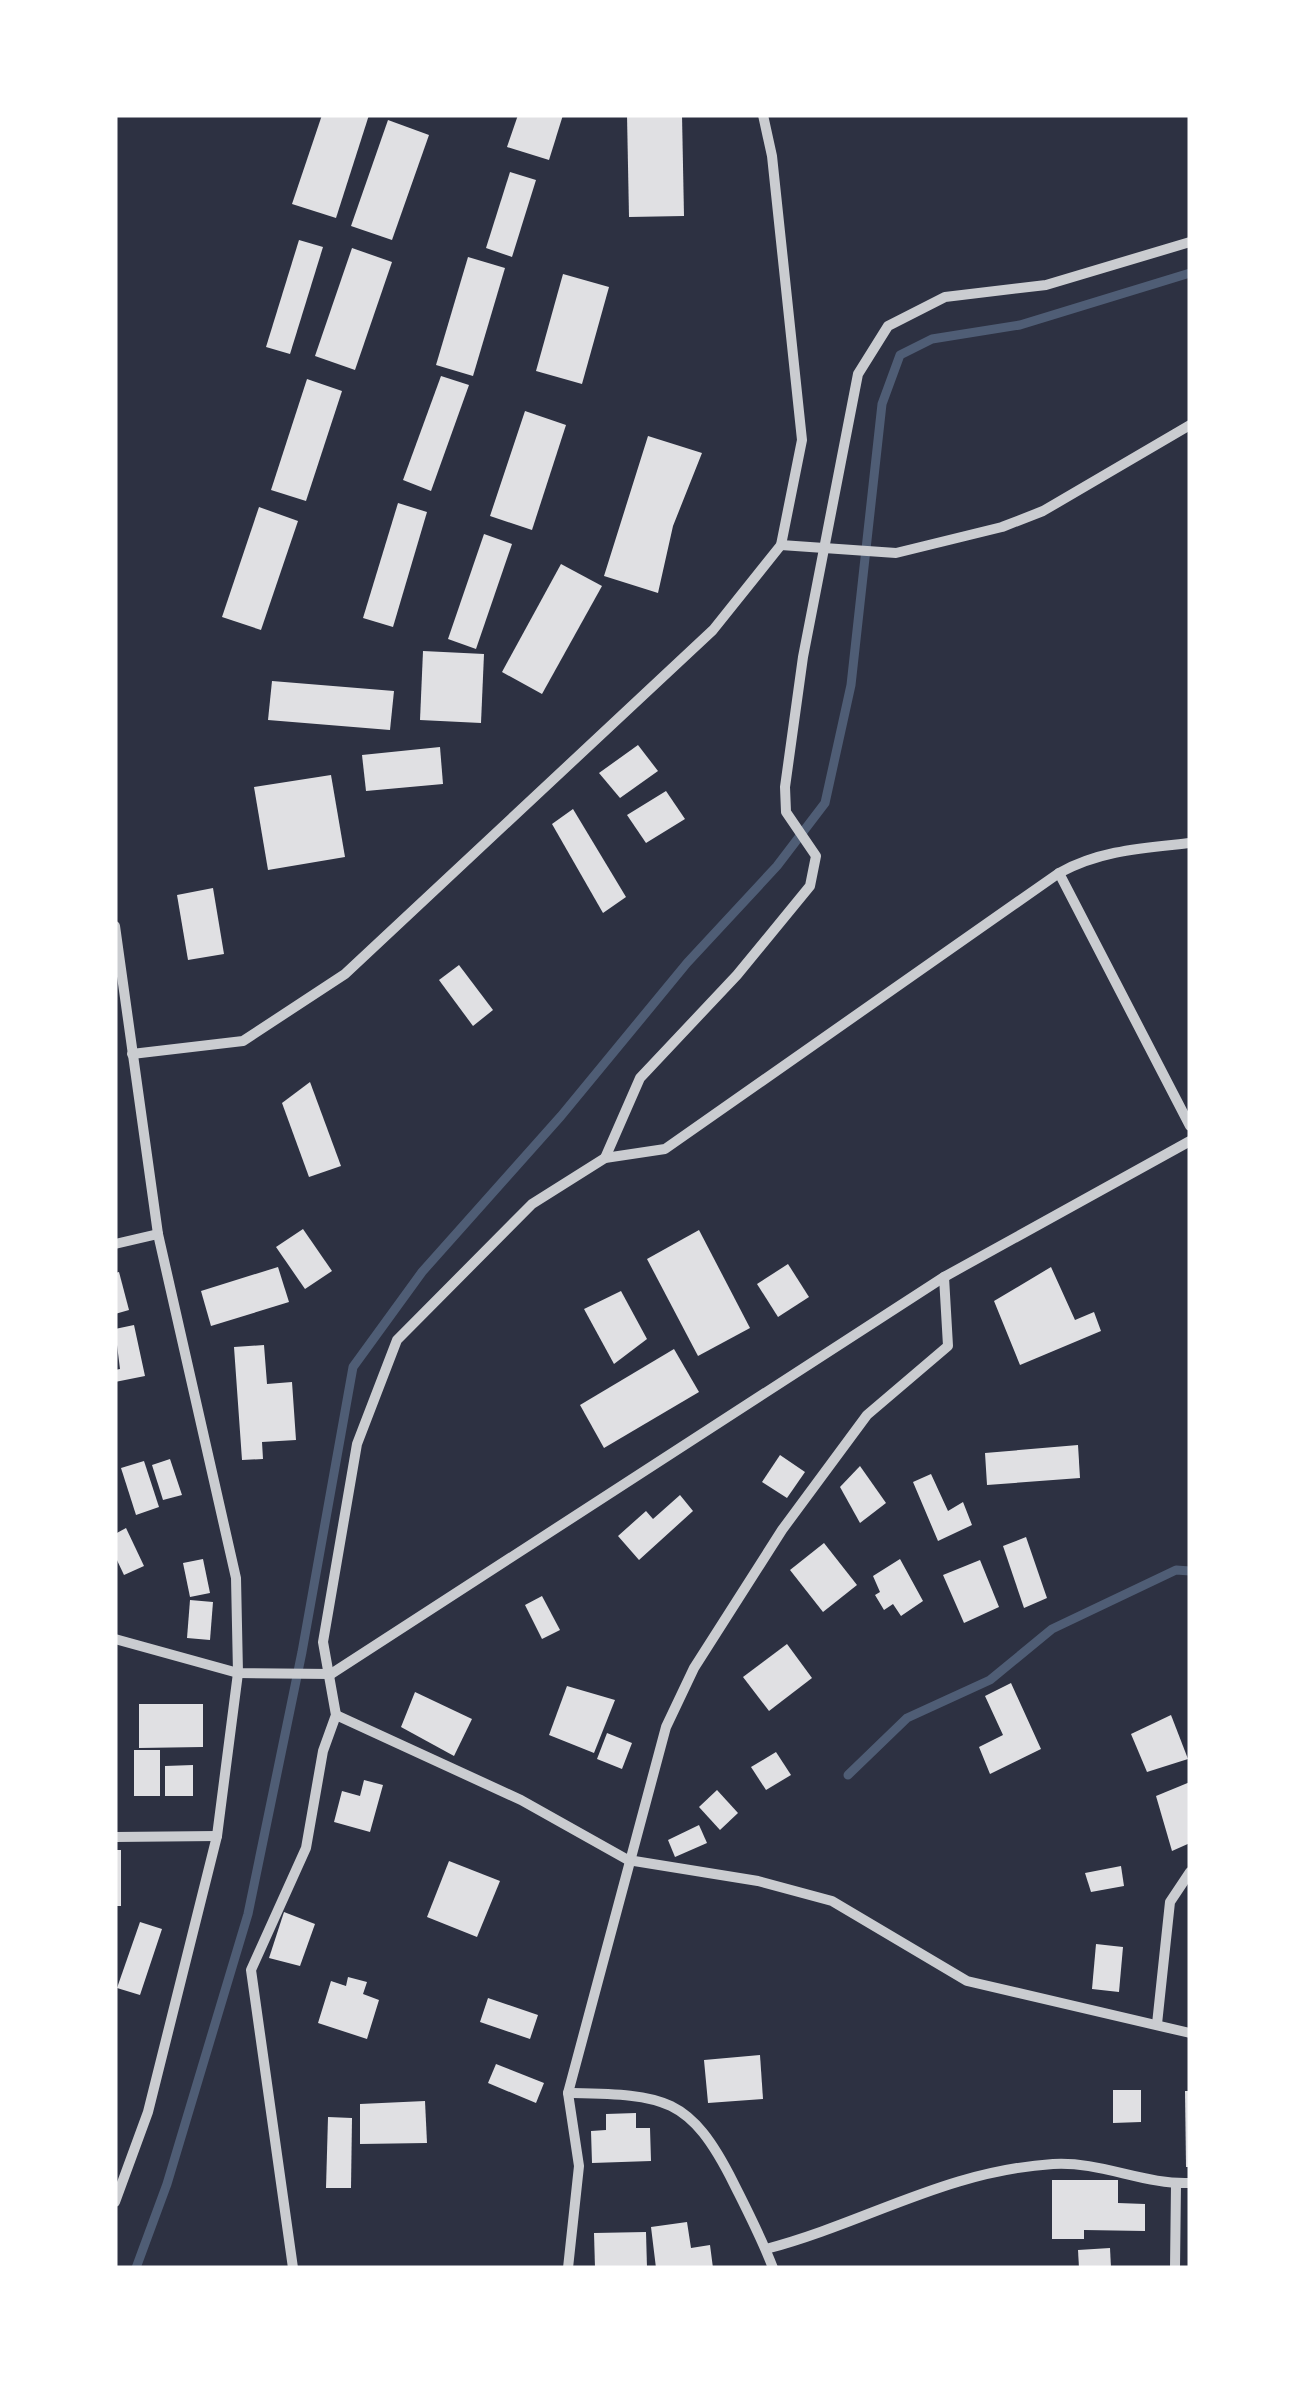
<svg xmlns="http://www.w3.org/2000/svg" width="1305" height="2383" font-family="Bitter,serif">
<style>
.lines{fill:none;stroke-linecap:round;stroke-linejoin:round}
.stream{stroke:#4f5d75;stroke-width:9}
.building{fill:#e0e0e3}
.minor{stroke:#caccd0;stroke-width:10}
</style>
<rect width="100%" height="100%" fill="#2d3142"/>
<g class="lines">
<!-- stream -->
<g class="stream">
<polyline points="848,1775 907,1718 990,1680 1052,1629 1176,1570 1190,1571"/>
<polyline points="136,2268 167,2184 248,1914 302,1652 353,1367 422,1272 561,1116 687,963 777,866 825,803 851,685 882,404 900,355 932,339 1020,325 1190,273"/>
</g>
</g>
<!-- building -->
<g class="building">
<polygon points="322,115 369,115 336,218 292,204"/>
<polygon points="518,115 563,115 549,160 507,147"/>
<polygon points="627,115 682,115 684,216 629,217"/>
<polygon points="388,120 429,135 392,240 351,226"/>
<polygon points="510,172 536,180 512,257 486,248"/>
<polygon points="299,240 323,247 290,354 266,347"/>
<polygon points="352,248 392,262 355,370 315,356"/>
<polygon points="468,257 505,268 473,376 436,365"/>
<polygon points="563,274 609,287 582,384 536,371"/>
<polygon points="441,376 469,385 431,491 403,480"/>
<polygon points="307,379 342,391 306,501 271,490"/>
<polygon points="525,411 566,425 532,530 490,516"/>
<polygon points="648,436 702,453 673,526 658,593 604,576"/>
<polygon points="398,503 427,512 393,627 363,618"/>
<polygon points="259,507 298,521 261,630 222,617"/>
<polygon points="484,534 512,544 476,649 448,639"/>
<polygon points="561,564 602,586 542,694 502,672"/>
<polygon points="423,651 484,654 481,723 420,720"/>
<polygon points="272,681 394,691 390,730 268,720"/>
<polygon points="638,745 658,771 620,798 599,773"/>
<polygon points="440,747 443,784 366,791 362,755"/>
<polygon points="331,775 345,857 268,870 254,787"/>
<polygon points="666,791 685,819 646,843 627,815"/>
<polygon points="573,809 626,897 603,913 552,824"/>
<polygon points="213,888 224,954 188,960 177,895"/>
<polygon points="459,965 493,1010 473,1026 439,980"/>
<polygon points="310,1082 341,1166 309,1177 282,1103"/>
<polygon points="303,1229 332,1271 305,1289 276,1247"/>
<polygon points="699,1230 750,1328 698,1356 647,1259"/>
<polygon points="788,1264 809,1297 778,1317 757,1284"/>
<polygon points="278,1267 289,1302 211,1326 201,1291"/>
<polygon points="1051,1267 1075,1320 1094,1312 1101,1331 1020,1365 994,1301"/>
<polygon points="119,1272 129,1310 115,1314 115,1273"/>
<polygon points="621,1291 647,1339 614,1364 584,1309"/>
<polygon points="134,1325 145,1376 115,1382 115,1370 120,1369 115,1329"/>
<polygon points="264,1345 267,1384 292,1382 296,1440 262,1442 263,1459 242,1460 234,1347"/>
<polygon points="674,1349 699,1392 604,1448 580,1405"/>
<polygon points="1078,1445 1080,1478 987,1485 985,1453"/>
<polygon points="780,1455 805,1472 787,1498 762,1482"/>
<polygon points="170,1459 182,1495 163,1500 152,1465"/>
<polygon points="144,1461 159,1507 136,1515 121,1468"/>
<polygon points="860,1466 886,1503 860,1523 840,1487"/>
<polygon points="931,1474 948,1511 963,1502 972,1525 938,1541 913,1482"/>
<polygon points="680,1495 693,1511 639,1560 618,1536 646,1511 653,1519"/>
<polygon points="126,1528 144,1566 124,1575 115,1556 115,1534"/>
<polygon points="1026,1537 1047,1598 1024,1608 1003,1546"/>
<polygon points="824,1543 857,1585 823,1612 790,1570"/>
<polygon points="203,1559 210,1593 190,1597 183,1563"/>
<polygon points="900,1559 923,1601 901,1616 893,1604 884,1610 875,1595 880,1592 873,1576"/>
<polygon points="980,1560 999,1607 964,1623 943,1575"/>
<polygon points="542,1596 560,1630 542,1639 525,1605"/>
<polygon points="190,1600 213,1602 210,1640 187,1638"/>
<polygon points="787,1644 812,1678 769,1711 743,1677"/>
<polygon points="1011,1683 1041,1749 990,1774 979,1747 1003,1735 985,1696"/>
<polygon points="567,1686 615,1700 594,1753 549,1735"/>
<polygon points="415,1692 472,1719 454,1756 401,1727"/>
<polygon points="139,1704 203,1704 203,1747 139,1748"/>
<polygon points="1171,1715 1188,1759 1147,1772 1131,1734"/>
<polygon points="607,1733 632,1743 622,1769 597,1759"/>
<rect x="134" y="1750" width="26" height="46"/>
<polygon points="776,1752 791,1775 766,1790 751,1767"/>
<polygon points="193,1765 193,1796 165,1796 165,1766"/>
<polygon points="364,1780 383,1785 370,1832 334,1822 342,1791 360,1796"/>
<polygon points="1190,1782 1190,1843 1172,1851 1156,1796"/>
<polygon points="717,1790 738,1813 720,1830 699,1807"/>
<polygon points="699,1825 707,1843 675,1857 668,1840"/>
<rect x="115" y="1850" width="6" height="56"/>
<polygon points="449,1861 500,1881 477,1937 427,1917"/>
<polygon points="1121,1866 1124,1886 1091,1892 1085,1873"/>
<polygon points="284,1912 315,1924 300,1966 269,1958"/>
<polygon points="140,1922 162,1929 140,1995 117,1988"/>
<polygon points="1096,1944 1123,1947 1119,1992 1092,1989"/>
<polygon points="348,1977 367,1982 363,1994 379,2000 367,2039 318,2023 331,1981 346,1986"/>
<polygon points="488,1998 538,2015 530,2039 480,2022"/>
<polygon points="760,2055 763,2099 708,2103 704,2060"/>
<polygon points="496,2064 544,2083 536,2103 488,2083"/>
<polygon points="1113,2090 1141,2090 1141,2122 1113,2123"/>
<polygon points="1185,2091 1190,2091 1190,2167 1186,2167"/>
<polygon points="425,2101 427,2143 360,2144 360,2104"/>
<polygon points="636,2113 636,2128 650,2128 651,2161 592,2163 591,2131 606,2130 606,2114"/>
<polygon points="328,2117 352,2118 351,2188 326,2188"/>
<polygon points="1052,2180 1118,2180 1118,2203 1145,2204 1145,2231 1084,2230 1084,2239 1052,2239"/>
<polygon points="687,2222 691,2248 710,2245 713,2268 656,2268 651,2227"/>
<polygon points="646,2232 647,2268 595,2268 594,2233"/>
<polygon points="1110,2248 1111,2268 1079,2268 1078,2250"/>
</g>
<g class="lines">
<!-- minor -->
<g class="minor">
<polyline points="781,545 896,553 1002,527 1043,511 1190,425"/>
<polyline points="1059,873 1190,1126"/>
<polyline points="115,926 158,1234 236,1578 238,1673 217,1836 148,2112 115,2202"/>
<polyline points="132,1054 243,1041 345,974 713,630 781,545 802,440 772,156 763,115"/>
<polyline points="605,1158 640,1078 737,975 810,886 816,856 786,812 785,787 803,657 858,374 888,326 945,297 1046,285 1190,242"/>
<polyline points="115,1244 158,1234"/>
<polyline points="115,1639 238,1673 331,1674 944,1277 1190,1141"/>
<polyline points="336,1715 521,1800 628,1860 758,1881 832,1901 967,1981 1190,2033"/>
<polyline points="115,1837 217,1836"/>
<polyline points="1157,2024 1170,1902 1190,1872"/>
<path d="M568,2093C663,2095 689,2094 734,2184C748,2212 762,2239 773,2268"/>
<path d="M766,2249C868,2222 945,2171 1053,2164C1100,2161 1145,2185 1190,2183"/>
<path d="M293,2268L251,1970L306,1848L323,1751L336,1715L323,1642L357,1444L397,1340L532,1204L605,1158L665,1149L1059,873C1100,850 1144,848 1190,843"/>
<polyline points="568,2268 579,2166 568,2093 666,1727 694,1668 782,1530 867,1415 948,1346 944,1277"/>
<polyline points="1175,2268 1176,2184"/>
</g>
</g>
<!-- border -->
<rect width="1305" height="2383" fill="none" stroke="#ffffff" stroke-width="235"/>
</svg>
